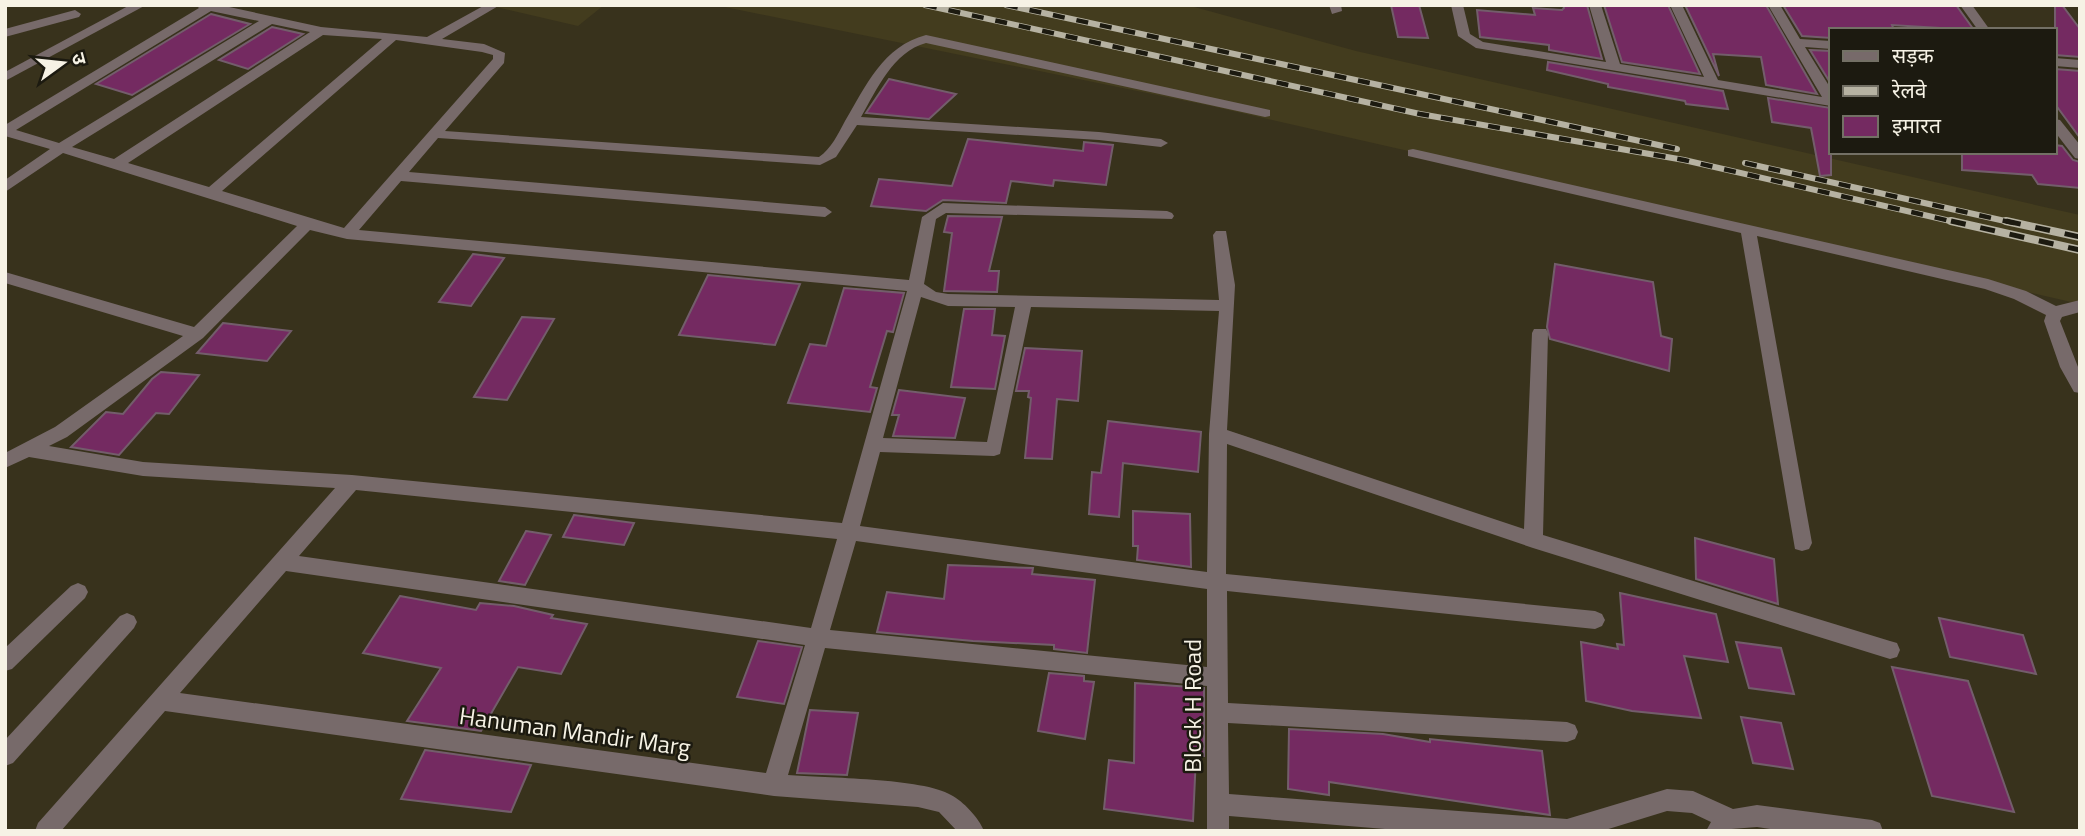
<svg xmlns="http://www.w3.org/2000/svg" width="2085" height="836" font-family="'Titillium Web','Noto Sans Devanagari',sans-serif">
<style>
.built{fill:#433c1e}
.building{fill:#742a61;stroke:#735d6b;stroke-width:2}
.lines{fill:none;stroke-linecap:round;stroke-linejoin:round}
.street{fill:#776a6a;fill-rule:evenodd}
.rail-far1-casing{stroke:#b6b2a2;stroke-width:6}
.rail-casing{stroke:#b6b2a2;stroke-width:8}
.rail-far1{stroke:#1c1a10;stroke-width:4.5;stroke-dasharray:12;stroke-linecap:butt}
.rail{stroke:#1c1a10;stroke-width:5;stroke-dasharray:15;stroke-linecap:butt}
.labels{text-anchor:middle;dominant-baseline:central;stroke-width:5;stroke-linejoin:round;paint-order:stroke}
.near-street-label{font-size:24px;fill:#f6f2e5;stroke:#1c1a10}
</style>
<rect width="100%" height="100%" fill="#38321c"/>
<!-- built -->
<g class="built">
<polygon points="488,5 604,5 578,26"/>
<polygon points="715,5 1187,5 1356,51 2080,215 2080,304 1211,106"/>
</g>
<!-- building -->
<g class="building">
<polygon points="1391,5 1419,5 1428,38 1398,37"/>
<polygon points="1563,5 1587,5 1602,59 1549,50 1549,45 1480,37 1477,10 1535,15 1533,8 1562,10 1564,8"/>
<polygon points="1604,5 1668,5 1700,74 1622,62"/>
<polygon points="1685,5 1766,5 1817,94 1766,85 1761,57 1713,54 1719,76"/>
<polygon points="1783,5 1956,5 1974,30 1892,25 1894,30 1831,30 1831,38 1802,36"/>
<polygon points="2055,5 2062,5 2080,29 2080,57 2055,55"/>
<polygon points="211,14 250,24 132,95 96,84"/>
<polygon points="272,27 303,34 248,69 219,60"/>
<polygon points="1810,50 1831,51 1831,84"/>
<polygon points="1548,62 1723,91 1728,109 1686,104 1685,101 1608,87 1608,84 1547,70"/>
<polygon points="2055,69 2080,71 2080,138 2055,104"/>
<polygon points="889,79 956,94 929,119 866,113"/>
<polygon points="1768,98 1831,108 1831,175 1820,176 1811,128 1772,122"/>
<polygon points="968,139 1083,151 1084,142 1113,145 1106,185 1054,180 1053,186 1011,181 1006,203 943,200 926,211 871,206 879,179 952,186"/>
<polygon points="2055,145 2062,146 2073,160 2080,162 2080,188 2038,184 2032,175 1962,170 1962,152 2055,152"/>
<polygon points="948,216 1002,217 989,271 999,271 997,292 944,291 952,233 944,232"/>
<polygon points="473,254 504,258 471,306 439,302"/>
<polygon points="1555,264 1653,282 1661,336 1672,339 1669,371 1550,339 1547,327"/>
<polygon points="708,275 800,284 775,345 679,335"/>
<polygon points="844,288 904,293 893,332 887,331 870,387 877,388 870,412 788,403 810,344 826,346"/>
<polygon points="964,309 995,309 992,335 1005,336 995,389 951,387"/>
<polygon points="522,317 554,319 507,400 474,397"/>
<polygon points="223,323 291,331 267,361 197,353"/>
<polygon points="1025,348 1082,351 1078,401 1057,399 1052,459 1025,458 1031,398 1028,397 1029,391 1016,391"/>
<polygon points="161,372 199,375 169,414 156,413 119,455 71,447 106,412 123,414 152,379"/>
<polygon points="899,390 965,398 955,438 893,436 899,415 892,415"/>
<polygon points="1108,421 1201,432 1198,472 1123,463 1119,517 1089,514 1092,472 1101,473"/>
<polygon points="1133,511 1190,514 1191,567 1137,560 1138,546 1133,546"/>
<polygon points="574,515 634,523 624,545 563,537"/>
<polygon points="526,531 551,535 525,585 499,581"/>
<polygon points="1695,538 1774,559 1778,604 1696,579"/>
<polygon points="948,565 1033,568 1032,574 1095,580 1087,653 1054,649 1054,645 973,641 877,632 887,592 944,599"/>
<polygon points="1620,593 1716,614 1728,662 1684,656 1701,718 1632,711 1586,701 1581,642 1618,649 1617,644 1624,645"/>
<polygon points="400,596 476,610 480,603 514,606 553,615 551,618 587,624 561,674 518,667 481,731 407,721 441,668 363,653"/>
<polygon points="1939,618 2023,635 2036,674 1950,657"/>
<polygon points="758,641 802,647 784,704 737,697"/>
<polygon points="1736,642 1781,648 1794,694 1749,688"/>
<polygon points="1892,667 1968,681 2014,812 1932,796"/>
<polygon points="1049,673 1084,676 1084,681 1094,682 1085,739 1038,731"/>
<polygon points="1135,683 1204,688 1204,756 1196,756 1193,821 1104,809 1109,760 1134,763"/>
<polygon points="810,710 858,713 847,775 797,773"/>
<polygon points="1741,717 1781,723 1793,769 1753,763"/>
<polygon points="1289,729 1383,734 1430,742 1430,739 1542,751 1550,815 1329,782 1329,795 1288,789"/>
<polygon points="425,750 531,765 511,812 401,799"/>
</g>
<g class="lines">
<!-- street -->
<g class="street">
<polygon points="130,5 146,5 5,81 5,72"/>
<path d="M196,5H220L321,27L427,37L485,5H500L442,39L484,44L505,53L504,63L445,131L819,157C831,149 838,134 845,121C866,86 883,46 926,35L1270,110V116L1265,117L926,43C893,52 877,89 861,117L1099,132L1161,139L1168,143L1161,147L1099,140L857,125L836,157L820,165L438,138L409,172L825,207L832,212L825,217L401,181L359,230L909,280L922,217L943,203L1167,211L1172,213L1174,216L1172,219L946,213L936,219L924,284L936,292L948,294L1219,300L1213,235L1216,231H1226L1235,285L1227,430L1524,529L1532,333L1534,329H1546L1548,333L1543,535L1890,641L1897,643L1900,650L1897,657L1890,659L1533,548L1227,444L1226,574L1595,611L1602,614L1605,620L1602,626L1595,629L1227,591L1228,703L1567,722L1575,725L1578,732L1575,739L1567,742L1228,723L1229,794L1567,819L1667,789L1693,791L1733,809L1757,805L1872,820L1880,823L1883,831H1784L1757,827L1706,831L1711,822L1692,813L1667,811L1602,831H1409L1229,816V831H1207V686L825,648L788,775C824,778 924,778 951,795C963,801 979,818 984,831H957L939,812L918,807L774,796L165,711L61,831H35L38,823L335,488L143,476L29,457L5,468V453L55,427L183,336L5,283V272L194,327L297,226L63,153L5,192V180L50,149L5,136V125L199,8ZM211,11L259,21L59,143L16,130ZM272,24L310,32L114,159L72,147ZM323,35L382,39L209,187L128,163ZM396,40L482,52L493,55V59L344,228L222,191ZM310,230L347,239L907,291L842,523L352,475L143,462L49,446L67,437L203,338ZM921,297L948,306L1015,307L987,442L883,438ZM1031,307L1219,311L1209,434L1207,572L860,526L880,452L994,456L1000,454ZM356,490L837,539L811,628L299,556ZM856,541L1207,589V667L830,630ZM286,571L805,645L766,773L180,693Z"/>
<polygon points="1329,5 1341,5 1342,11 1332,14"/>
<polygon points="1451,5 1463,5 1470,34 1483,42 1606,62 1589,5 1601,5 1620,64 1704,77 1670,5 1682,5 1718,80 1822,97 1768,5 1780,5 1800,39 1831,41 1831,49 1805,47 1831,89 1831,106 1476,48 1458,36"/>
<polygon points="1960,5 1972,5 1990,30 1978,30"/>
<polygon points="75,10 81,14 79,17 5,37 5,29"/>
<polygon points="2055,58 2080,60 2080,68 2055,66"/>
<polygon points="2055,119 2060,120 2080,145 2080,159 2075,158 2055,132"/>
<polygon points="1413,149 1988,279 2026,291 2056,306 2080,300 2080,312 2062,317 2060,321 2080,372 2080,393 2074,392 2060,367 2044,321 2046,315 2014,299 1985,289 1757,236 1812,543 1809,549 1802,551 1795,549 1741,233 1408,156 1408,150"/>
<polygon points="78,583 85,586 88,592 85,598 12,669 5,671 5,648 71,586"/>
<polygon points="127,613 134,616 137,622 134,628 13,763 5,766 5,740 120,616"/>
</g>
<!-- rail-far1 casing -->
<g class="rail-far1-casing">
<g id="rail-far1">
<polyline points="925,5 1420,114 1684,160 1959,223"/>
<polyline points="1006,5 1677,149"/>
<polyline points="1745,163 2014,223"/>
</g>
</g>
<!-- rail casing -->
<g class="rail-casing">
<g id="rail">
<polyline points="1951,221 2080,250"/>
<polyline points="2006,221 2080,237"/>
</g>
</g>
<!-- rail-far1 -->
<use href="#rail-far1" class="rail-far1"/>
<!-- rail -->
<use href="#rail" class="rail"/>
</g>
<g class="labels">
<!-- near-street labels -->
<g class="near-street-label">
<text transform="translate(1192 706) rotate(-90)">Block H Road</text>
<text transform="translate(575 731) rotate(8)">Hanuman Mandir Marg</text>
</g>
</g>
<!-- border -->
<rect width="2085" height="836" fill="none" stroke="#f6f2e5" stroke-width="14"/>
<!-- legend -->
<rect x="1829" y="28" width="228" height="126" fill="#1c1a10" stroke="#737065" stroke-width="2"/>
<rect x="1843" y="51" width="35" height="10" fill="#776a6a" stroke="#737065" stroke-width="2"/>
<text x="1892" y="63" font-size="21" fill="#f6f2e5">सड़क</text>
<rect x="1843" y="86" width="35" height="10" fill="#b6b2a2" stroke="#737065" stroke-width="2"/>
<text x="1892" y="98" font-size="21" fill="#f6f2e5">रेलवे</text>
<rect x="1843" y="116" width="35" height="21" fill="#742a61" stroke="#737065" stroke-width="2"/>
<text x="1892" y="133" font-size="21" fill="#f6f2e5">इमारत</text>
<!-- north arrow -->
<g transform="translate(63 63) rotate(75)" stroke="#1c1a10" stroke-width="5" paint-order="stroke">
<path d="M0-5L12 26L0 18L-12 26Z" fill="#f6f2e5"/>
<text y="-10" font-size="19" font-weight="bold" text-anchor="middle" fill="#f6f2e5">उ</text>
</g>
</svg>
